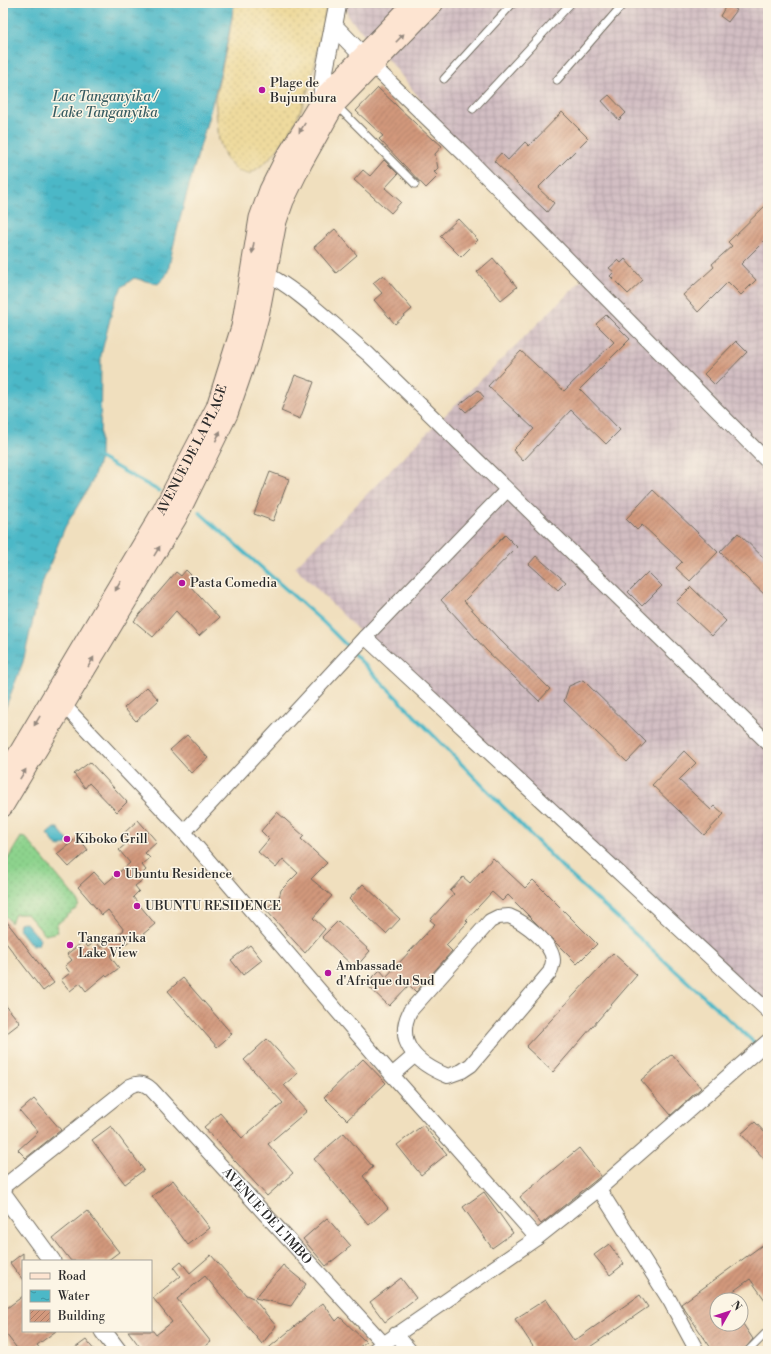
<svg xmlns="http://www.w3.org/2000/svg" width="771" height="1354" font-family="'Libre Bodoni',serif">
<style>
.industrial{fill:url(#industrial-grid)}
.sand{fill:url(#sand-dots);stroke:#8c8264}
.garden{fill:url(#garden-dots);stroke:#5c7f5c}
.water{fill:url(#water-ripples);stroke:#3c7279}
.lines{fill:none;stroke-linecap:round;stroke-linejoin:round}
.stream{stroke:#4cb8c7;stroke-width:3.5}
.building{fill:url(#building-hatch)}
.service-casing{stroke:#706a5e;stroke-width:9}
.minor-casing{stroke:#706a5e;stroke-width:16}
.tertiary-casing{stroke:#706a5e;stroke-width:19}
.secondary-casing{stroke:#706a5e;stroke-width:21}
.service{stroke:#fff;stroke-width:7}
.minor{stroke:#fff;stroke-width:14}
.tertiary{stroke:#fff;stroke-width:17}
.secondary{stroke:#fde4d1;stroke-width:19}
.oneway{fill:#94887e}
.poi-dot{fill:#b5179e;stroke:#fcf5e5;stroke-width:1.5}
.labels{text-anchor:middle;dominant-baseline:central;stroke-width:3;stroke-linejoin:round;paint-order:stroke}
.poi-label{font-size:13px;fill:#2b2b2b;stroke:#fcf5e5;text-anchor:start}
.street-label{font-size:13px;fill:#2b2b2b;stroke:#fcf5e5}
.water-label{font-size:14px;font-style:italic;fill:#375c62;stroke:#fcf5e5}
</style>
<defs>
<pattern id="industrial-grid" width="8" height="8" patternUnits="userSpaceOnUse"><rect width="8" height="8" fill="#d2bec3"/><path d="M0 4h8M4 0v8" fill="none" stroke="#b4a3a8"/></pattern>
<pattern id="sand-dots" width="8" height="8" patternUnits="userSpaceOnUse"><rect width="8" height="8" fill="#eeda9e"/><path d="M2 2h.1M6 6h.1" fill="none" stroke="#cb8" stroke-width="1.8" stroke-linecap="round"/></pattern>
<pattern id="garden-dots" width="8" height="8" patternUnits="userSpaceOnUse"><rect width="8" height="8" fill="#8dd38d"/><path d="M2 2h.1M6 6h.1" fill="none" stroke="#7ab57a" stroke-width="1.8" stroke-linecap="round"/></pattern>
<pattern id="water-ripples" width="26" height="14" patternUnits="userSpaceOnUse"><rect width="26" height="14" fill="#4cb8c7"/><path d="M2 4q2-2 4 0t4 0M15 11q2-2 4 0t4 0" fill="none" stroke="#3f96a2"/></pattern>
<pattern id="building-hatch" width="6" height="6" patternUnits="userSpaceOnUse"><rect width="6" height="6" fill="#d2987c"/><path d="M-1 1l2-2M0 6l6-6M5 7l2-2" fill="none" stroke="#ab7c66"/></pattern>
</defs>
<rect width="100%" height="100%" fill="#fcf5e5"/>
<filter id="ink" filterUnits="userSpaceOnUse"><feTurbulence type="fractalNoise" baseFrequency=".025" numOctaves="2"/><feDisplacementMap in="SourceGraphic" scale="8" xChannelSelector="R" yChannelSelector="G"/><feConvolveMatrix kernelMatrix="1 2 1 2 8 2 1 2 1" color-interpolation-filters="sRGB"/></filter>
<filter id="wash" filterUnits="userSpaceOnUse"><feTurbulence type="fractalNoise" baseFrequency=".012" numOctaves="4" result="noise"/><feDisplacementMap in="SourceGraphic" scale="16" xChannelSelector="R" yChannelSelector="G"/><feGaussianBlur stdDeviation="0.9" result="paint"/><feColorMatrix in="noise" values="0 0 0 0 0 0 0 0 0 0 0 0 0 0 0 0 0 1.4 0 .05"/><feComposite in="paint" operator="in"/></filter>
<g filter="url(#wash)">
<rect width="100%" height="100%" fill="#f0dfbe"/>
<!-- industrial -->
<polygon class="industrial" points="346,3 768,3 768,1011 365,637 295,567 441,419 585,277 465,155 392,64 348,17"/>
<!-- sand -->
<path class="sand" d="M234,3H327C315,63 307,139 249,174L238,171L226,158L219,140L215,99L230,32Z"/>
<!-- garden -->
<polygon class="garden" points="21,837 26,838 79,902 78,907 56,925 58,932 45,935 27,914 15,914 11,923 3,913 3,867"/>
<!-- water -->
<g class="water">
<path d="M3,3H234C221,94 186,180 168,271L165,277L158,284L134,278L122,287L114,303L101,355L100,458L92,482L65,527L41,586L23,662L3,714Z"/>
<polygon points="54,828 58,828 69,842 61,847 57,846 47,834"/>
<polygon points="23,922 26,923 40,939 38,945 32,946 19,929 20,923"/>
</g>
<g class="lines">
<!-- stream -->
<g class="stream">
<polyline points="100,458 159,491"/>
<polyline points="199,512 323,622 350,649"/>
<polyline points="354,654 568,873 758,1046"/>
</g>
</g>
<g id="blocks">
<!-- building -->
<g class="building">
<polygon points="727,4 737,10 728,22 720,16"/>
<polygon points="378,88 433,140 434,139 442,146 435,154 438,168 434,172 438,176 426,188 379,139 383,136 356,111"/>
<polygon points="609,95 626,113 619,120 602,101"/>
<polygon points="562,112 588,138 538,188 554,203 547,212 494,161 501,153 508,160 525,142 529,146"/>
<polygon points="384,160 398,174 385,188 401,202 391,213 354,180 363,170 370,176"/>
<polygon points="768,203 768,237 741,264 756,280 741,295 728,282 698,312 683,295 714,267 712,264 732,246 728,242"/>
<polygon points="458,219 478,240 461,257 440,236"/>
<polygon points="335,229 357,255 336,273 314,247"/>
<polygon points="493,258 517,287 501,300 477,272"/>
<polygon points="625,259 643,280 628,294 610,276 614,272 609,268 618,260 621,263"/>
<polygon points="383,275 412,309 395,324 374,300 382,293 373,283"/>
<polygon points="606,315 630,339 580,389 620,430 606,444 571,410 523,461 513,450 534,429 488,386 521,351 564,391 614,342 596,324"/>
<polygon points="736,341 747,352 715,385 704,374"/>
<polygon points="295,375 314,382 300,419 281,411"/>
<polygon points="478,390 484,397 466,412 459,405"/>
<polygon points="270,472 289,479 273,521 254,514"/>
<polygon points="653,490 718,552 690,581 676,568 682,562 642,525 637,530 626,519"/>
<polygon points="738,533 768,562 768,598 720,552"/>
<polygon points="505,535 517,547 464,601 498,638 550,689 539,701 486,650 441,600"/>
<polygon points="536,556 566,582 558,590 529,564"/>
<polygon points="186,570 196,580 190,586 219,618 199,636 176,611 153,637 134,621 176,572 181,576"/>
<polygon points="648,572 662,586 642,606 628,592"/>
<polygon points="691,587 726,621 712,636 676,602"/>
<polygon points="583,680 646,742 627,762 564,701 569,686"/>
<polygon points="147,687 159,700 136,721 124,708"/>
<polygon points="187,735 208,758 191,773 170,750"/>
<polygon points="684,751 696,763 679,780 711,810 715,806 724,814 704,835 652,785"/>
<polygon points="90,762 127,802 117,812 89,783 85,788 74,774"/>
<polygon points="277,812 304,836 301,839 327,863 311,879 332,896 313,918 325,929 305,953 265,909 279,898 281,890 298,873 283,859 276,868 258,852 269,839 261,831"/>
<polygon points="138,820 157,842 145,853 150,858 142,865 146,870 141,875 144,879 135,886 139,891 133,897 155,924 135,941 132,939 110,956 119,968 107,977 105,975 86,991 80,983 70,991 61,980 70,973 65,966 72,960 67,954 83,942 88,947 96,941 101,948 124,930 108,910 102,915 78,887 94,872 105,884 130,863 119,850 129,841 123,834"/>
<polygon points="78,837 88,850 69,867 57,854"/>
<polygon points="493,858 525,888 533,880 597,944 577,964 508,895 502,901 492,892 466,920 468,922 446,945 452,951 416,992 409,985 389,1006 366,984 380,970 386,977 435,924 430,920 454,894 450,891 463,877 470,883"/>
<polygon points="363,884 400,919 386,934 349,899"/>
<polygon points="3,917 54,983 43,991 3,939"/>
<polygon points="338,921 370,951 355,968 322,937"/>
<polygon points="250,945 262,960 243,975 231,960"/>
<polygon points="613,953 637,975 553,1072 526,1047"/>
<polygon points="183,978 232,1034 217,1047 168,991"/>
<polygon points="3,1002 20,1023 7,1033 3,1028"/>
<polygon points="267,1039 298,1073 284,1085 307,1111 268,1144 293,1173 267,1196 204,1127 220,1113 242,1138 283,1103 244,1060"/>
<polygon points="672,1054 701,1088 671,1115 641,1080"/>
<polygon points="363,1059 386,1083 347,1120 324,1097"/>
<polygon points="34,1099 61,1130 26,1158 18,1150 38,1132 20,1111"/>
<polygon points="755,1122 768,1136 768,1163 741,1134"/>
<polygon points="423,1125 447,1154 421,1175 397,1145"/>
<polygon points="111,1126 144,1170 125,1184 92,1140"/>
<polygon points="344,1133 373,1167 363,1176 388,1208 369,1225 314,1159"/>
<polygon points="579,1148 601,1176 541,1224 520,1197"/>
<polygon points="173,1180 210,1228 188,1245 152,1196"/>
<polygon points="484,1192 513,1233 492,1248 463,1207"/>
<polygon points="87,1211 119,1252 107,1261 71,1261 53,1238"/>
<polygon points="327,1218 351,1246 326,1266 303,1239"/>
<polygon points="768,1241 768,1304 750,1279 721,1300 717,1300 717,1324 743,1324 753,1339 743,1351 713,1351 681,1304"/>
<polygon points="609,1244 624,1264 610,1275 594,1255"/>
<polygon points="23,1253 23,1280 10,1263"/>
<polygon points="211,1255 246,1295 253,1298 276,1326 262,1344 205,1276 177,1299 211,1342 199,1351 143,1351 128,1331 153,1331 156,1335 172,1322 153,1298 180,1276 174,1268 181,1262 190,1273"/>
<polygon points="283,1265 306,1284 291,1306 255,1298"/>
<polygon points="401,1278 416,1298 385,1322 370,1302"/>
<polygon points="640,1295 648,1307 587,1349 586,1347 581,1351 536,1351 515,1319 546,1299 574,1341"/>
<polygon points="23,1296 23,1331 56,1331 37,1345 42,1351 19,1351 3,1330 3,1311"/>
<polygon points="323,1303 336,1321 340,1317 366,1342 354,1351 265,1351"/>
<polygon points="86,1340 95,1351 71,1351"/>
</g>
</g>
</g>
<g filter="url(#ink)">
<use href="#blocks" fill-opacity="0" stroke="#706a5e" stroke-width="1"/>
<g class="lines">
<!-- service casing -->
<g class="service-casing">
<g id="service">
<polyline points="444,79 513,3"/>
<polyline points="557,80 624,3"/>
<polyline points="336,105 415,184"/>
<polyline points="473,109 571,3"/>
<polyline points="748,1351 768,1331"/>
</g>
</g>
<!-- minor casing -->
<g class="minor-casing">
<g id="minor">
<polyline points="367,60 465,155 768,462"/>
<path d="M259,271C291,282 340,331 368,354L768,743"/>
<polyline points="365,637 768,1011"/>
<polyline points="58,699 184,832 392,1075 537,1238"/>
<polyline points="184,832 365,637 507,490"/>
<path d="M509,916C524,922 552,943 553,960C553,964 551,969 550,972L471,1065L462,1071L448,1076C418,1064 394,1044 410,1011L490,921L498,917Z"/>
<polyline points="392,1075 414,1056"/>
<path id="s1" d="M3,1187L130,1086C139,1082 144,1083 151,1089L383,1343"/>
<polyline points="599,1189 670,1301 697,1351"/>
<polyline points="396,1334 410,1351"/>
<polyline points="373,1351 537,1238 599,1189 768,1041"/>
</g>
</g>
<!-- tertiary casing -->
<g class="tertiary-casing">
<g id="tertiary">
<polyline points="334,26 363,56"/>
<polyline points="321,105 324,73 338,3"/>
<polyline points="3,1194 52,1261"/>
<polyline points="103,1331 118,1351"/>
</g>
</g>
<!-- secondary casing -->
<g class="secondary-casing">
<g id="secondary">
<path id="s2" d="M3,779L162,511L216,407L241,327L259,218L269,190L284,160L322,98L413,3"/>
<polyline points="3,807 177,518 228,414 248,356 259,316 277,221 284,201 303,162 335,105 434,3"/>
</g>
</g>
<!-- service -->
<use href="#service" class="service"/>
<!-- minor -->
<use href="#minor" class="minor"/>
<!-- tertiary -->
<use href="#tertiary" class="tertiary"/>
<!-- secondary -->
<use href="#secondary" class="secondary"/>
</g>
<!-- one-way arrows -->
<defs><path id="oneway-solid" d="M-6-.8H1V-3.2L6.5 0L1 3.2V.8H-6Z"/></defs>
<g class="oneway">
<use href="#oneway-solid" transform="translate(400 38) rotate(-46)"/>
<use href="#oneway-solid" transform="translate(302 128) rotate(122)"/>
<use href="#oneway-solid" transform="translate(253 248) rotate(99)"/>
<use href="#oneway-solid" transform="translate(218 436) rotate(-65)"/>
<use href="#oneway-solid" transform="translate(157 551) rotate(-59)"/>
<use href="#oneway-solid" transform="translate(118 586) rotate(120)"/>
<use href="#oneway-solid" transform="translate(91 662) rotate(-60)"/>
<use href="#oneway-solid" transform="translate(37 721) rotate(121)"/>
<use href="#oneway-solid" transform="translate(23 774) rotate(-58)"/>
</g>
</g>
<!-- markers -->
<g class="poi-dot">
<circle cx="262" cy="90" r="4"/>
<circle cx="182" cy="583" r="4"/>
<circle cx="67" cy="839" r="4"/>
<circle cx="117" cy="874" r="4"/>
<circle cx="137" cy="906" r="4"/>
<circle cx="70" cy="945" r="4"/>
<circle cx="328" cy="973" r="4"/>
</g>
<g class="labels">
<!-- poi labels -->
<g class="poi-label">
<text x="270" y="83">Plage de<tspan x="270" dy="15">Bujumbura</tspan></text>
<text x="190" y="583">Pasta Comedia</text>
<text x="75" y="839">Kiboko Grill</text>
<text x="125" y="874">Ubuntu Residence</text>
<text x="145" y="906">UBUNTU RESIDENCE</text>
<text x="78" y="938">Tanganyika<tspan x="78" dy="15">Lake View</tspan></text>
<text x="336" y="966">Ambassade<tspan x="336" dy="15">d'Afrique du Sud</tspan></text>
</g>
<!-- street labels -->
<g class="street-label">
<text stroke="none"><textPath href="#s2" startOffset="380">AVENUE DE LA PLAGE</textPath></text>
<text stroke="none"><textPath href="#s1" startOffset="357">AVENUE DE L'IMBO</textPath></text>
</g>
<!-- water labels -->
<g class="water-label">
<text x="105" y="97">Lac Tanganyika /<tspan x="105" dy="16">Lake Tanganyika</tspan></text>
</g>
</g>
<!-- margin -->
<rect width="771" height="1354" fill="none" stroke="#fcf5e5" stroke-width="16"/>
<!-- legend -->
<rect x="22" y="1260" width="130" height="72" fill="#fcf5e5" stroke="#a8a49b"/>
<rect x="30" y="1273" width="20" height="6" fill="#fde4d1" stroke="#a8a49b"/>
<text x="58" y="1280" font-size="12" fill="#2b2b2b">Road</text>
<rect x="30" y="1290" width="20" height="12" fill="url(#water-ripples)" stroke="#a8a49b"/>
<text x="58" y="1300" font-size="12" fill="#2b2b2b">Water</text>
<rect x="30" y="1310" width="20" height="12" fill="url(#building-hatch)" stroke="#a8a49b"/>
<text x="58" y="1320" font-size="12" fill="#2b2b2b">Building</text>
<!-- north arrow -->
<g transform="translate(729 1312) rotate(51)"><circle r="19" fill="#fcf5e5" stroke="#a8a49b"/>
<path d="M0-3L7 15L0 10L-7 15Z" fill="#b5179e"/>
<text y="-6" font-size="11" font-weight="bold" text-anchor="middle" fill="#2b2b2b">N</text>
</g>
</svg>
